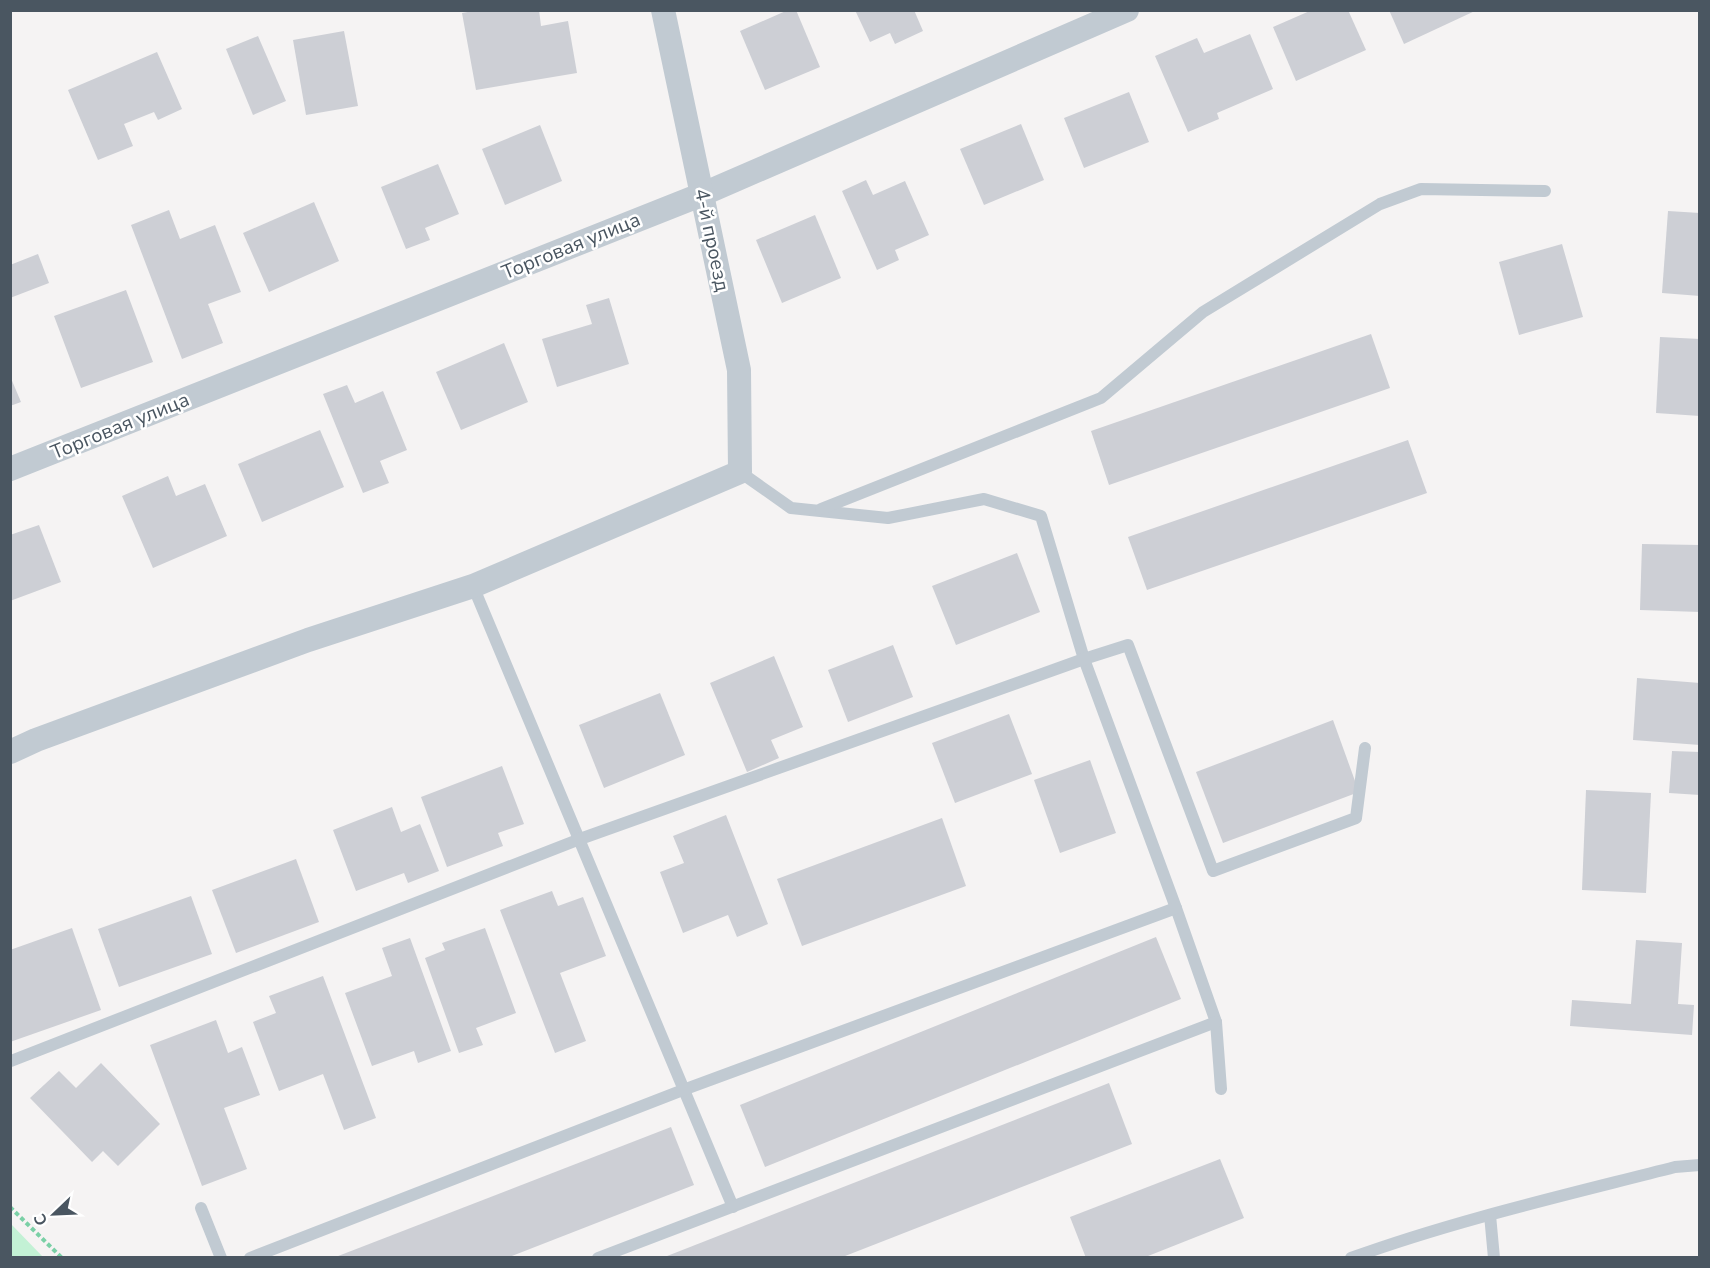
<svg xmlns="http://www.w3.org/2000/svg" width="1710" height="1268" font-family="'Nunito Sans',sans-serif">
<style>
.green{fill:#c3f1d5}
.building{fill:#cdcfd5}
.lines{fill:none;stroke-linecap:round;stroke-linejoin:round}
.path{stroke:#7ad0a6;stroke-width:4;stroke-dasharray:4.5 3;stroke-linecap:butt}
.service{stroke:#c1cad2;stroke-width:12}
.minor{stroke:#c1cad2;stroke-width:24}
.labels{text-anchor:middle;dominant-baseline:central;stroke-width:5;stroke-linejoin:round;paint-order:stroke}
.street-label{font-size:20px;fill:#4a5661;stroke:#fff}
</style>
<rect width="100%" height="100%" fill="#f5f3f3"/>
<!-- green -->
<polygon class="green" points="10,1224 11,1224 43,1257 11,1257"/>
<!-- building -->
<g class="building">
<polygon points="479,10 539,10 541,26 568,21 577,73 476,90 462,13"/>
<polygon points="788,10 796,10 820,67 765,90 740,31"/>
<polygon points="855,10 914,10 923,31 895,44 890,33 870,42"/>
<polygon points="1312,10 1348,10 1366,50 1296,81 1273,27"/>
<polygon points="1389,10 1477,10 1404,44"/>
<polygon points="344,31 358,106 306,115 293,40"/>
<polygon points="1250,34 1273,89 1217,113 1219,119 1188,132 1155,56 1197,38 1204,53"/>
<polygon points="258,36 286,101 253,115 226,49"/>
<polygon points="157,52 182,109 158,120 154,112 124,124 133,146 98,160 68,90"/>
<polygon points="1129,92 1149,142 1084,168 1064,118"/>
<polygon points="1021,124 1044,180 984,205 960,149"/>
<polygon points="540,125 562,181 505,205 482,149"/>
<polygon points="438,164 459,214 425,228 430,240 406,249 381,187"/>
<polygon points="866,180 873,195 905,181 929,235 895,250 899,260 877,270 842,191"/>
<polygon points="314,202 339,261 269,292 243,233"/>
<polygon points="169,210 180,239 215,225 241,292 208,304 223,343 182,359 131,225"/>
<polygon points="1668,211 1700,213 1700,296 1662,293"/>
<polygon points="815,215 841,278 782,303 756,240"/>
<polygon points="1562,244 1583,317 1519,335 1499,262"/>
<polygon points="38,254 49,283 10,298 10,265"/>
<polygon points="126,290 153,362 81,388 54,316"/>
<polygon points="609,298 629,364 557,387 542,339 592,324 586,305"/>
<polygon points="1371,334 1390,388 1109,485 1091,431"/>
<polygon points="1660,337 1700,339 1700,416 1656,413"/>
<polygon points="504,343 528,402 461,430 436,372"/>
<polygon points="10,376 21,402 10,406"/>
<polygon points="347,385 355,403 383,391 407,450 380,461 389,483 363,493 323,394"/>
<polygon points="320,430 344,487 262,522 238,464"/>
<polygon points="1408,440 1427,493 1147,590 1128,537"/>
<polygon points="168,476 176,496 205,484 227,536 153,568 122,496"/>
<polygon points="39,525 61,582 10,601 10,535"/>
<polygon points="1642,544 1700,545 1700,612 1640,610"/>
<polygon points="1017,553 1040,612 956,645 932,586"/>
<polygon points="893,645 913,697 848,722 828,670"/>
<polygon points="774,656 803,727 771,740 779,758 747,772 710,683"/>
<polygon points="1637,678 1700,683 1700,745 1633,740"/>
<polygon points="660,693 685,755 604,788 579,725"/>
<polygon points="1009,714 1032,774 955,803 932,743"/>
<polygon points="1333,720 1359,792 1223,843 1196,772"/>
<polygon points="1672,751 1700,752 1700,795 1669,793"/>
<polygon points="1090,760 1116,833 1060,853 1034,780"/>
<polygon points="502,766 524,824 498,833 503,846 447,867 421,797"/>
<polygon points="1586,790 1651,793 1646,893 1582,890"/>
<polygon points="392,807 401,832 420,824 439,871 408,883 404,873 356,891 333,830"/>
<polygon points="726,815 768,924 737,937 728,915 683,933 660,872 684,863 673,836"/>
<polygon points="942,818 966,886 802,946 777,879"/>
<polygon points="296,859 319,922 236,953 212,890"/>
<polygon points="552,891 558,906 583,897 606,956 560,973 586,1041 555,1053 500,910"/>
<polygon points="191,896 212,954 119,987 98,929"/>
<polygon points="72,928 101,1010 10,1042 10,950"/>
<polygon points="485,928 516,1013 476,1028 483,1045 459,1053 425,958 445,950 442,943"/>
<polygon points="1156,937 1181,999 765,1167 740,1105"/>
<polygon points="410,938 451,1051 418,1063 414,1051 372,1066 345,993 392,976 382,948"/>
<polygon points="1636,940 1682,943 1678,1004 1694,1005 1692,1035 1570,1026 1572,1000 1631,1004"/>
<polygon points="323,976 376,1118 344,1130 323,1074 279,1091 253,1022 276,1013 269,996"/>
<polygon points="216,1020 228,1053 242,1047 260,1095 224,1108 247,1169 202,1186 150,1045"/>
<polygon points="101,1063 160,1124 118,1166 103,1151 92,1162 30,1098 59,1071 76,1088"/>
<polygon points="1109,1083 1132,1144 840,1258 662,1258"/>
<polygon points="671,1127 694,1185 507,1258 333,1258"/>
<polygon points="1220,1159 1244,1218 1143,1258 1086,1258 1070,1217"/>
</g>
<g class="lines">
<!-- path -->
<polyline class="path" points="10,1207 62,1258"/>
<!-- service -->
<g class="service">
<polyline points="740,472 791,508 888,518 984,499 1041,516 1084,659 1176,908 1216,1022 1221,1089"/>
<polyline points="821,509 1101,398 1203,312 1380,204 1421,189 1545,191"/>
<polyline points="473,586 733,1207"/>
<polyline points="11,1061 580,839 1084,659 1128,645 1213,871 1356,818 1365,748"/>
<polyline points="201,1208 221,1258"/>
<polyline points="1490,1215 1494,1258"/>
<polyline points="250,1258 683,1090 1176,908"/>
<polyline points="598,1258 1216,1022"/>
<path d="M1351,1258C1456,1220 1566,1195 1675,1167L1700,1165"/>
</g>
<!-- minor -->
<g class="minor">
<polyline points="10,469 703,194 1127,10"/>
<polyline points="10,752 36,740 308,640 473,586 740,472 739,370 663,10"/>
</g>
</g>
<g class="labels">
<!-- street labels -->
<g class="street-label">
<text transform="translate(712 240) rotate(78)">4-й проезд</text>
<text transform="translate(571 246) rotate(-22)">Торговая улица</text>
<text transform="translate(120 426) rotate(-22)">Торговая улица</text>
</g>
</g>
<!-- border -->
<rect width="1710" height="1268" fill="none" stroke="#4a5661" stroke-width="24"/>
<!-- north arrow -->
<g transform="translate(54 1214) rotate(247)" stroke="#ffffff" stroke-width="4.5" paint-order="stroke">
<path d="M0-4.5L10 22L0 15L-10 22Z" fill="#4a5661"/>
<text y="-9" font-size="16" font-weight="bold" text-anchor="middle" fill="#4a5661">С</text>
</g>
</svg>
